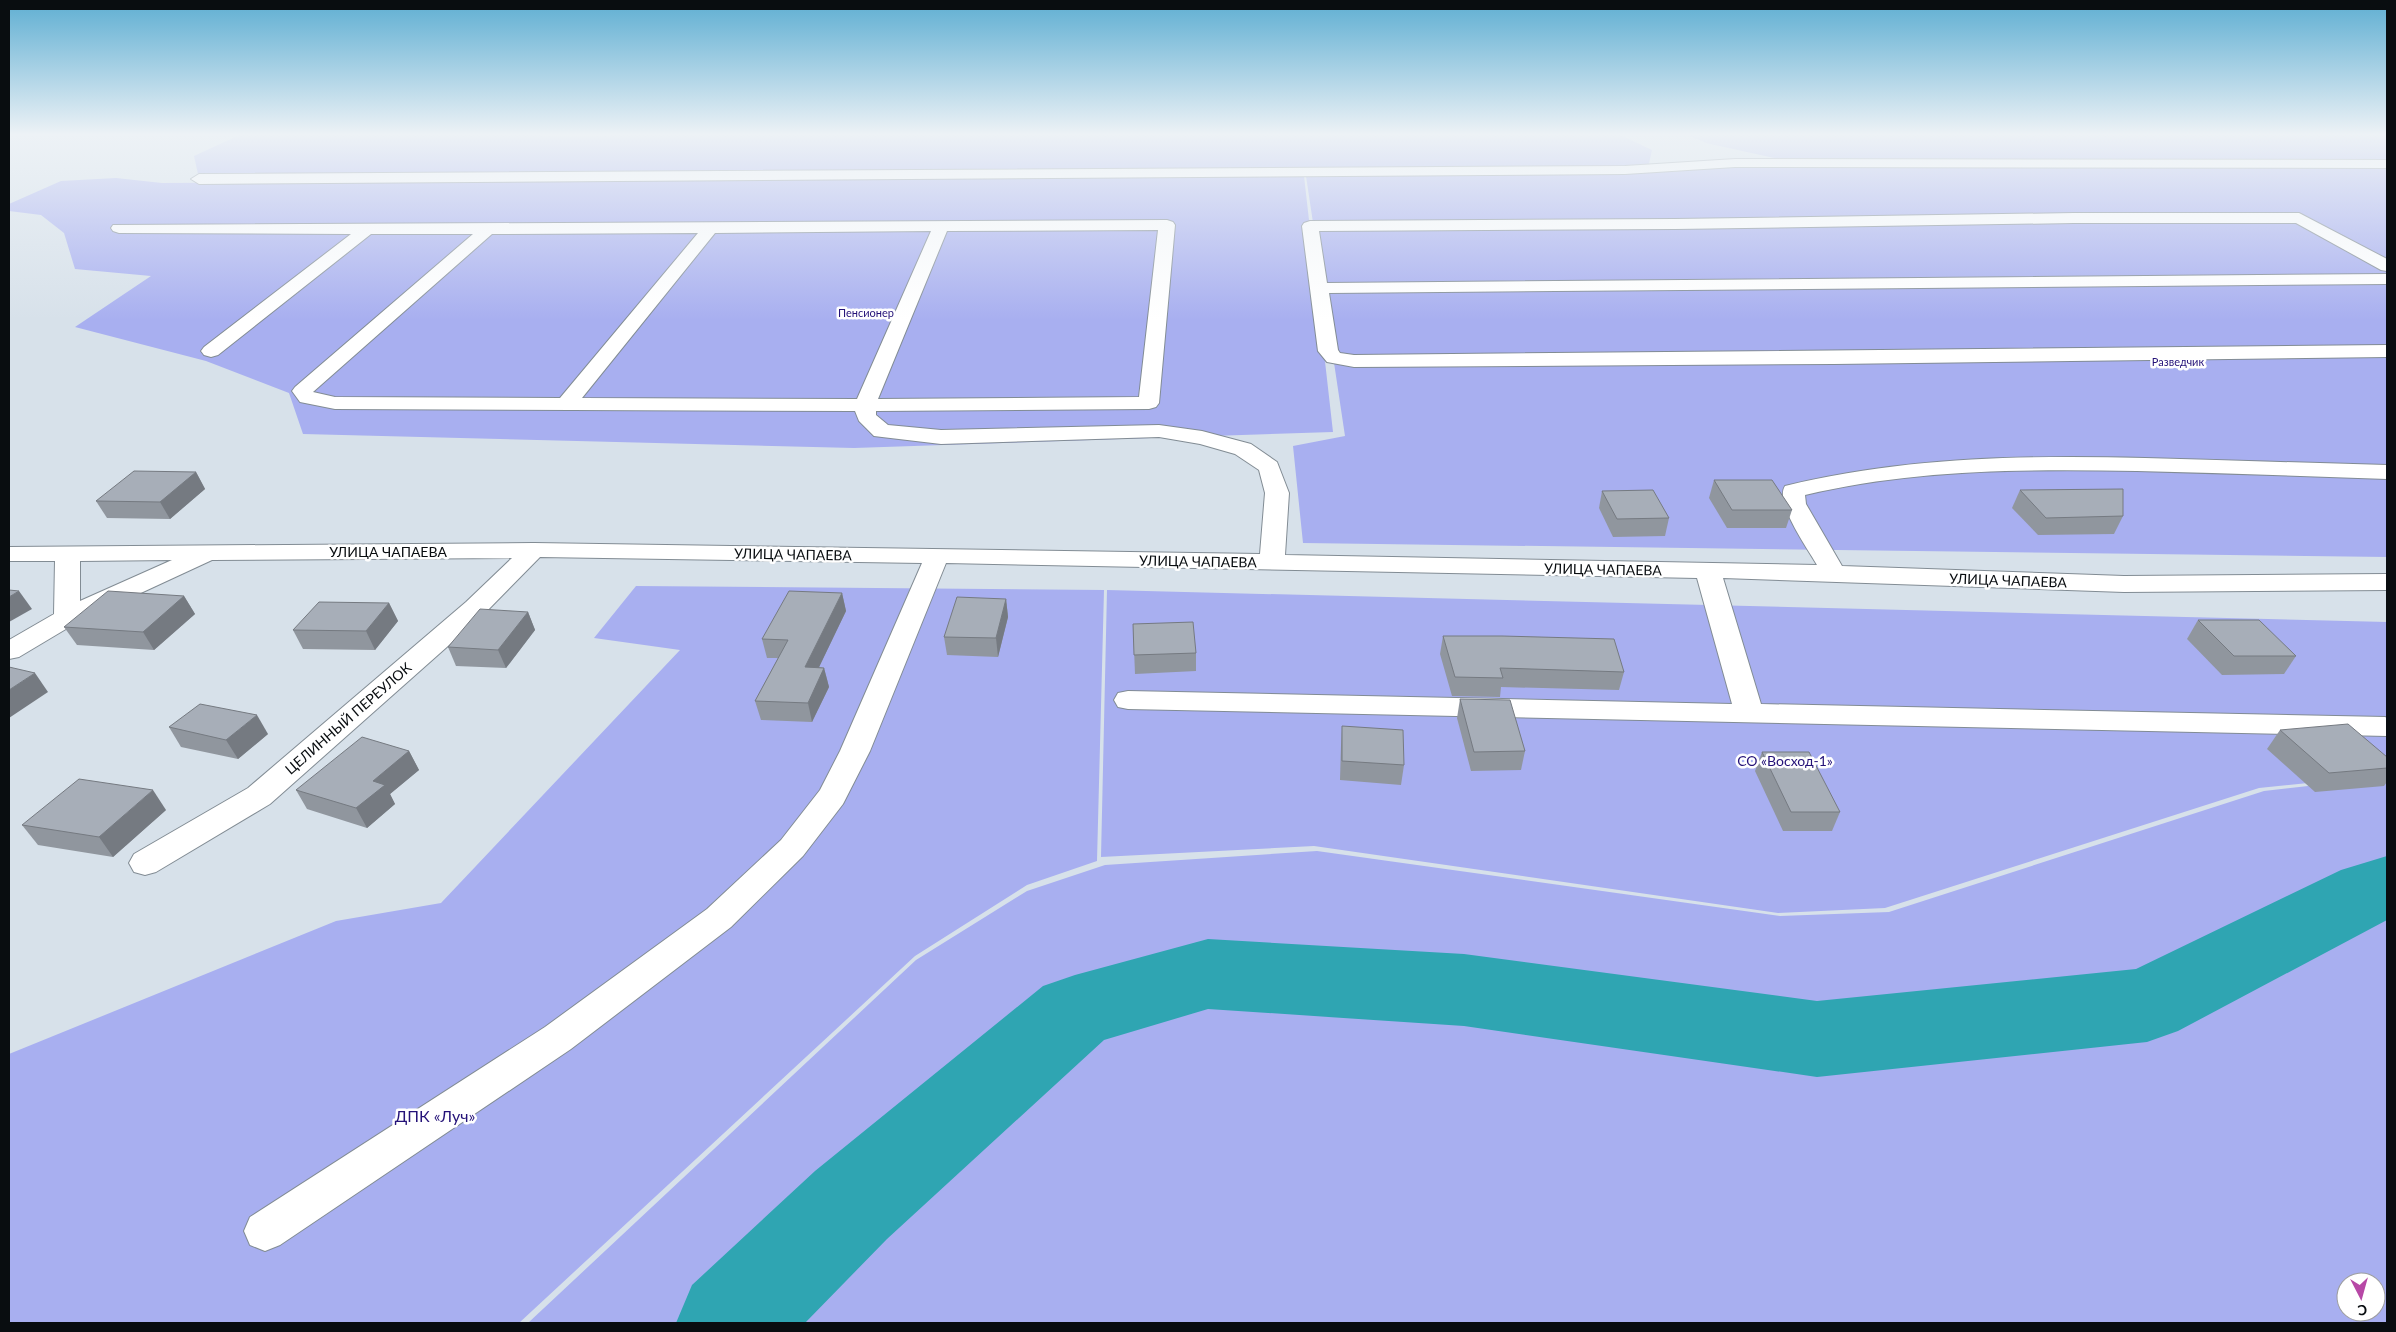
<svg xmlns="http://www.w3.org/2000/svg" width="2396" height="1332" font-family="Lato,sans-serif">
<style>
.green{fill:#a8aff0;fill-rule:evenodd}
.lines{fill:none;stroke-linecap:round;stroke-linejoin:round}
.river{fill:#2fa5b2;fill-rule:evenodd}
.minor-casing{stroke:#828c94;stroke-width:2}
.minor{fill:#fff;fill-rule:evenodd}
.wall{fill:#90969e}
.shaded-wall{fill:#757a81}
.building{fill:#a7aeb8;stroke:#757a81}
.labels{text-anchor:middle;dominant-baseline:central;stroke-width:5;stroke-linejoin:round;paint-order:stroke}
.far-park-label{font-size:11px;fill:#241278;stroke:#fff}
.street-label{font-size:14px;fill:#090d10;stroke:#fff}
.park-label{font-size:14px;fill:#241278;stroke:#fff}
.near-park-label{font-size:16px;fill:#241278;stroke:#fff}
</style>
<rect width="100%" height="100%" fill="#d7e1ea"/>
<!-- green -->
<g class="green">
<polygon points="244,133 504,133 571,137 653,133 1616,133 1652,150 1648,168 975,174 198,174 194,156"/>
<polygon points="1683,133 2387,133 2387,160 1793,162 1706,143"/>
<polygon points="1738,166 2387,167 2387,557 1303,543 1293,446 1345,436 1306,176 1670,172"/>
<polygon points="1304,176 1333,432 854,448 303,434 289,393 206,361 75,327 151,276 75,269 64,233 41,215 9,211 9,204 61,181 116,178 162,183"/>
<polygon points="636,586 1104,590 1097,861 1027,885 915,956 519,1323 9,1323 9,1054 336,921 441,903 680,650 594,638"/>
<polygon points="1107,590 2387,622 2387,775 2259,788 1885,908 1778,913 1314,846 1101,857"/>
<path d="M2387,777V1323H528L916,960L1027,891L1105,865L1317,851L1780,916L1889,912L2264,791ZM2346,1282H2376V1312H2346Z"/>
</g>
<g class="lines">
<!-- river -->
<polygon class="river" points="2387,856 2387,920 2178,1031 2147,1042 1817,1077 1464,1026 1208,1009 1104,1040 887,1239 805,1323 676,1323 692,1285 815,1171 1043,986 1075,975 1208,939 1464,954 1817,1001 2136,969 2341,870"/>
<!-- minor casing -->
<g class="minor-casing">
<g id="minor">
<polygon points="1735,159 2387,160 2387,168 1735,167 1625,174 199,184 191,179 199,174 1625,166"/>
<polygon points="2074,213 2299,213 2387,259 2387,271 2381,270 2296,223 2074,223 1675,229 1319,231 1327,283 2387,274 2387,284 1329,293 1338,350 1340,353 1354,355 2387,345 2387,357 1834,364 1354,367 1327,362 1318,351 1302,226 1304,223 1310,221 1675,219"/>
<path d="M1167,220L1173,222L1175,225L1159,403L1156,407L1149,409L876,411V415L888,425L941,430L1159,425L1202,431L1251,444L1277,462L1289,493L1285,555L1817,565C1808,549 1774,502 1785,486C1904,457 2023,455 2145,458C2226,460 2306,463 2387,465V479C2304,476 2220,473 2137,471C2025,469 1914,469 1805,495L1806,504L1842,566L2124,576L2387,574V590L2124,592L1723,578L1761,704L2385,717L2387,718V736L1128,709L1118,707L1114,700L1118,693L1128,691L1732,704L1697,578L946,563L870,751L843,804L803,856L731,927L571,1049L280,1245L265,1251L250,1245L244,1231L250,1217L545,1027L707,909L781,840L820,790L840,751L922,563L540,557L484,614L270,804L156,872L145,875L134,872L129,863L134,854L248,788L466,602L512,558L212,560L76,623L19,657L9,659V640L54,614L55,561H9V547L534,543L1260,554L1265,493L1259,470L1235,454L1200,444L1159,437L941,444L882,437L874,436L859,421L855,411L335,409L300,402L292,391L295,387L473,234H371L218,355L211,357L204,355L201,351L204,347L351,234L119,233L113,231L111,228L113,225ZM1158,230L1139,397L878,399L947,231ZM931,231L857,399L582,398L715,233ZM698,233L560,398L335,397L313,392L492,234ZM172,560L80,601V561Z"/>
</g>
</g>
<!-- minor -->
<use href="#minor" class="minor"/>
</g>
<!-- wall -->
<g class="wall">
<polygon points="196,472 205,489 170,519 107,518 96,501"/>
<polygon points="1714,480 1792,510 1786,528 1727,528 1709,498"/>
<polygon points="2020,490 2123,516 2114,534 2038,535 2012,508"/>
<polygon points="1602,491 1669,518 1665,536 1613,537 1599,508"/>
<polygon points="842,593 846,611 819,667 824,668 829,687 812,722 761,720 755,701 778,658 767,658 762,639"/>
<polygon points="184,596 195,614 154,650 77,645 64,627"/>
<polygon points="1006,599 1008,617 998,657 947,655 944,637"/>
<polygon points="389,603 398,621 375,650 303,649 293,630"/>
<polygon points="528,612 535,630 506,668 456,666 448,647"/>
<polygon points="2198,620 2296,656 2284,674 2222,675 2187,639"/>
<polygon points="1133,624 1196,653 1196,671 1135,674"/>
<polygon points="1443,636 1624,672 1619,690 1501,687 1500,697 1452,696 1440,654"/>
<polygon points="1460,699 1525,751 1521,770 1471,771 1457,718"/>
<polygon points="1342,726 1404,765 1401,785 1340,780 1341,745"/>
<polygon points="169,727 268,734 238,759 181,747"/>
<polygon points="2280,730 2387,757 2387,782 2384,786 2315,792 2267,749"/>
<polygon points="409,751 419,770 390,794 395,804 367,828 307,809 296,790"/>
<polygon points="1762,752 1840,812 1832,831 1783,831 1755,771"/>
<polygon points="166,810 113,857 38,845 22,825"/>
</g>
<!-- shaded-wall -->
<g class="shaded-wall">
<polygon points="196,472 205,489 170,519 160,502"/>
<polygon points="19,591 32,609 9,622 9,597"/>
<polygon points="842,593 846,611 810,686 805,667"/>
<polygon points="184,596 195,614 154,650 143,632"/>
<polygon points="1006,599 1008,617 998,657 996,638"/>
<polygon points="389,603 398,621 375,650 366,631"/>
<polygon points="528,612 535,630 506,668 498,650"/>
<polygon points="824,668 829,687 812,722 808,703"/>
<polygon points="35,673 48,692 9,718 9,690"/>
<polygon points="257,715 268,734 238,759 226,740"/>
<polygon points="409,751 419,770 390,794 395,804 367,828 356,808 373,781"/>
<polygon points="153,790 166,810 113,857 99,837"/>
</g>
<!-- building -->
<g class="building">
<polygon points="134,471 196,472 160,502 96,501"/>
<polygon points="1714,480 1772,480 1792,510 1732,510"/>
<polygon points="2123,489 2123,516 2046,518 2020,490"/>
<polygon points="1653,490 1669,518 1617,519 1602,491"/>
<polygon points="9,590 19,591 9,597"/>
<polygon points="108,591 184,596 143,632 64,627"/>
<polygon points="789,591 842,593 805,667 824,668 808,703 755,701 788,640 762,639"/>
<polygon points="957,597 1006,599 996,638 944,637"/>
<polygon points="319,602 389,603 366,631 293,630"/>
<polygon points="480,609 528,612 498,650 448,647"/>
<polygon points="2198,620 2259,620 2296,656 2234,656"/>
<polygon points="1193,622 1196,653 1134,655 1133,624"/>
<polygon points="1443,636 1502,636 1614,639 1624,672 1500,668 1503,678 1455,677"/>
<polygon points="9,667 35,673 9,690"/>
<polygon points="1460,699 1510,700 1525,751 1474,752"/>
<polygon points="200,704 257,715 226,740 169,727"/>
<polygon points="2348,724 2387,757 2387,768 2329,773 2280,730"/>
<polygon points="1342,726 1403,730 1404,765 1342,761"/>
<polygon points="362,737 409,751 373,781 385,785 356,808 296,790"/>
<polygon points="1762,752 1809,752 1840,812 1791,812"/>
<polygon points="79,779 153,790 99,837 22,825"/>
</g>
<!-- sky -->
<linearGradient id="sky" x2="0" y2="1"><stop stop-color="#5eaed2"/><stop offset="0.42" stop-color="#edf2f6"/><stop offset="1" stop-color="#edf2f6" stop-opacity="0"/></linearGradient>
<rect width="2396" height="320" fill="url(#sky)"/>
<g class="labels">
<!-- far-park labels -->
<g class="far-park-label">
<text x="866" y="312">Пенсионер</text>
<text x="2178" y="361">Разведчик</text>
</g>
<!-- street labels -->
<g class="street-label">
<text x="388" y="551">УЛИЦА ЧАПАЕВА</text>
<text transform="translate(793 554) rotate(1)">УЛИЦА ЧАПАЕВА</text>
<text transform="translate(1198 561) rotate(1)">УЛИЦА ЧАПАЕВА</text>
<text transform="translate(1603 569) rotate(1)">УЛИЦА ЧАПАЕВА</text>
<text transform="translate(2008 580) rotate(2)">УЛИЦА ЧАПАЕВА</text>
<text transform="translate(348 718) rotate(-41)">ЦЕЛИННЫЙ ПЕРЕУЛОК</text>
</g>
<!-- park labels -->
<g class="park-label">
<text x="1785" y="760">СО «Восход-1»</text>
</g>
<!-- near-park labels -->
<g class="near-park-label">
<text x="435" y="1115">ДПК «Луч»</text>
</g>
</g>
<!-- border -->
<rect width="2396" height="1332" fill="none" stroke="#090d10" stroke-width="20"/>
<!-- north arrow -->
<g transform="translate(2361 1297) rotate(174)"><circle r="24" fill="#ffffff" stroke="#9d9e9f"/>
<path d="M0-4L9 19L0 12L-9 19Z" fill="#b748a6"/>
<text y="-8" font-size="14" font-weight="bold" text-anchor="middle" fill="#090d10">С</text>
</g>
</svg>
